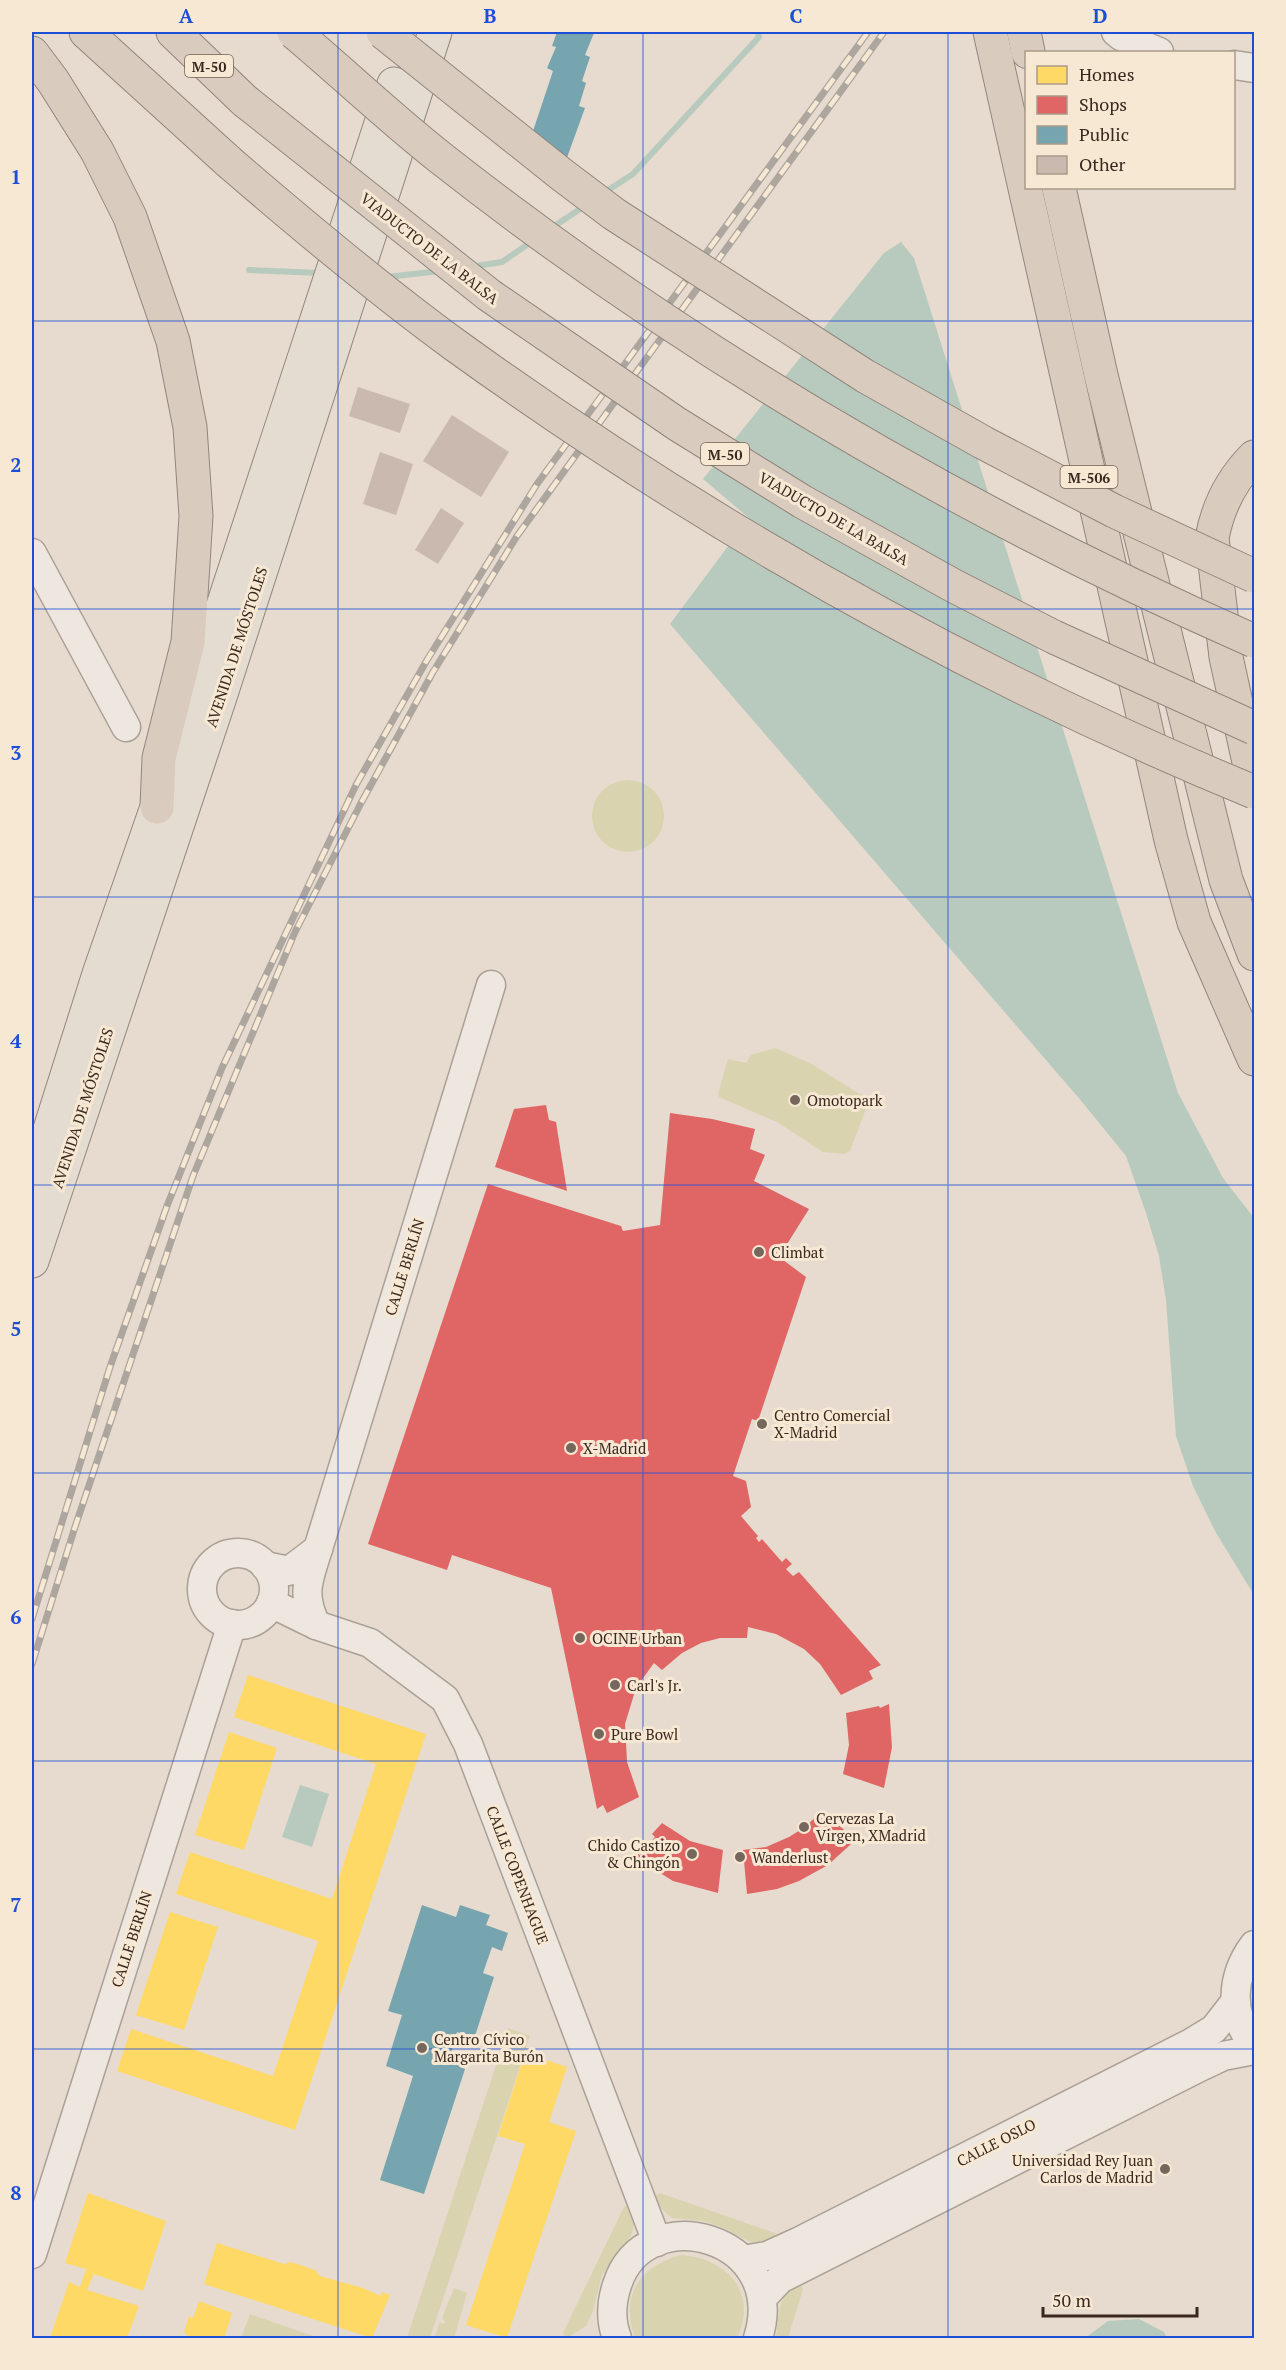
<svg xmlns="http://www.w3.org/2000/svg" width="1286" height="2370" font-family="'PT Serif',serif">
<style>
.green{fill:#d9d4af}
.water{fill:#b8cabd}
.homes{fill:#ffd966}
.shops{fill:#e06666}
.public{fill:#76a5af}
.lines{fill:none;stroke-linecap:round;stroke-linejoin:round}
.stream{stroke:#b8cabd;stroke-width:6}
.building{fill:#cab9ae}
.minor-casing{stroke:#aba096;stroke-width:31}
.major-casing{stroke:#91867d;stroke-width:35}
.highway-casing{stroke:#91867d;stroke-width:35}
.minor{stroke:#eee7df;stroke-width:28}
.major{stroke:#e5dcd1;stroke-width:33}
.highway{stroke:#d9cbbe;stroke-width:33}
.rail-casing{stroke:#ada69f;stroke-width:7}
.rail{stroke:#f7e8d3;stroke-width:4.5;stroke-dasharray:14;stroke-linecap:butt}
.highway-bridge-casing{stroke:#91867d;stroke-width:35;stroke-linecap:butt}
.highway-bridge{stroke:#d9cbbe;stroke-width:33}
.grid{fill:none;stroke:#1d4ed8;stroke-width:1.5;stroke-opacity:0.55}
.poi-dot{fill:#76675c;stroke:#f7e8d3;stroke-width:2}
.labels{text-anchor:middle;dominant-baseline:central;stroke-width:6;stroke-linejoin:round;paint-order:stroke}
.shield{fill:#f7e8d3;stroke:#736254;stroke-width:1.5}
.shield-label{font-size:14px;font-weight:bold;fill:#3a281e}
.street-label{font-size:15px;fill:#3a281e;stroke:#f7e8d3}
.poi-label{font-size:15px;fill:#3a281e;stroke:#f7e8d3;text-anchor:start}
.neatline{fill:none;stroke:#1d4ed8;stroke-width:2}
.grid-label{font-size:20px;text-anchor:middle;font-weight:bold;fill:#1d4ed8}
</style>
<rect width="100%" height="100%" fill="#e6dbce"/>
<!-- green -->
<g class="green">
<circle cx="628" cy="816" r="36"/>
<polygon points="775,1048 810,1063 863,1096 867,1106 850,1151 845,1154 823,1152 777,1122 719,1097 718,1094 728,1059 746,1063 751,1055"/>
<polygon points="508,2028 530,2036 430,2338 407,2338"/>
<polygon points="660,2193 775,2233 778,2240 752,2243 724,2228 704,2221 672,2218 663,2210 654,2196"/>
<polygon points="633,2203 636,2218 631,2236 602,2275 593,2311 586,2326 567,2338 563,2333 624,2207"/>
<path d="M681,2255C726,2258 759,2293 737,2338H635C620,2296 638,2267 681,2255Z"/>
<path d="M799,2282L803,2289L788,2338H776C779,2314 777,2297 799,2282Z"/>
<polygon points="454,2288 467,2293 454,2338 434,2338 440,2322 444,2324 445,2321 442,2318"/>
<polygon points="250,2314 316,2337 315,2338 241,2338"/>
</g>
<!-- water -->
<g class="water">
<polygon points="901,242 914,258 1178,1093 1223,1178 1254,1218 1254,1595 1215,1531 1193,1486 1176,1436 1166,1300 1159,1256 1146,1213 1126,1156 1083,1103 670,624 749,518 703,479 884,253"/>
<polygon points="300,1785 329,1794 312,1847 282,1837"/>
<polygon points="1139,2319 1164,2332 1167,2338 1085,2338 1108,2321"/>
</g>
<!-- homes -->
<g class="homes">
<polygon points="248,1675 426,1734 295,2130 117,2071 131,2029 273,2076 318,1941 176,1894 190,1852 332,1899 376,1764 234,1717"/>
<polygon points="229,1732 277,1748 244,1850 195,1835"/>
<polygon points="170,1912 218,1927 184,2030 136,2015"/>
<polygon points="525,2053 567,2067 549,2122 576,2131 507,2338 466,2325 525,2144 498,2136"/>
<polygon points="88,2193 166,2221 143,2291 94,2274 87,2290 139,2306 127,2338 50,2338 69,2282 80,2287 86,2269 65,2263"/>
<polygon points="217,2243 284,2264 291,2262 315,2270 320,2276 363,2288 381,2296 382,2292 390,2295 372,2338 204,2284"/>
<polygon points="199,2301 232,2313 224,2338 186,2338 187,2334 184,2333 189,2316 193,2318"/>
</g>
<!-- shops -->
<g class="shops">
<polygon points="546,1105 549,1120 556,1122 567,1191 495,1167 514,1109"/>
<polygon points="670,1113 712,1119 755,1129 750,1149 765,1155 754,1181 809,1209 779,1257 806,1277 758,1421 752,1419 733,1476 746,1481 751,1507 741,1516 758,1536 756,1538 759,1542 762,1539 782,1562 786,1558 792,1564 786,1569 793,1576 799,1572 881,1665 869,1671 873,1679 841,1695 820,1664 804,1649 776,1634 748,1627 747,1638 720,1638 701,1643 682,1653 662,1670 654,1663 636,1688 625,1724 627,1762 639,1797 607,1813 603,1805 597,1809 551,1588 452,1555 447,1570 368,1544 488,1184 621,1226 623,1231 660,1225"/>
<polygon points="889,1704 892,1747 884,1788 843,1774 849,1745 846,1713 879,1706 880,1708"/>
<polygon points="822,1811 855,1839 850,1845 828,1865 799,1881 777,1889 747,1894 743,1850 766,1847 789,1837 805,1827"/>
<polygon points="662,1823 690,1841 723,1850 718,1893 673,1881 633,1856 636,1852 640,1855 655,1837 652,1834"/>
</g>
<!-- public -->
<g class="public">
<polygon points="557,32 594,33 585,55 590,57 582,81 586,83 579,106 585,108 561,174 523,161 553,71 547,68 556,47 552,46"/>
<polygon points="422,1905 456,1917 460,1905 490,1915 486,1925 508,1933 502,1951 492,1947 483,1973 494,1977 474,2039 457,2032 450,2056 461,2060 459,2066 465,2069 424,2194 380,2180 413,2076 386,2066 402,2015 388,2011"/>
</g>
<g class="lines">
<!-- stream -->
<g class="stream">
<polyline points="602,194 633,174 759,37 758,32"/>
<polyline points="550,229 586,205"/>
<polyline points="470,267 502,262 534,240"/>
<polyline points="249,270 320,273"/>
<polyline points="387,277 440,271"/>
</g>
</g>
<!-- building -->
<g class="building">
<polygon points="358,387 410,404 400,433 349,416"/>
<polygon points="452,415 509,452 481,497 423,461"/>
<polygon points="380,452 413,464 396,515 363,504"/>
<polygon points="441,508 464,523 438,564 415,550"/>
</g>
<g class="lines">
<!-- minor casing -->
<g class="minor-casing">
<g id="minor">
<polyline points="1116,32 1121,36 1159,52"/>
<polyline points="1234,65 1254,68"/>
<polyline points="32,553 126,727"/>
<circle cx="238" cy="1589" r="36"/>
<polyline points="265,1566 289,1571 318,1549 491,985"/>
<polyline points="271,1603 316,1625 370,1643 445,1699 468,1744 657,2242"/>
<path d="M316,1625C301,1593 308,1581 318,1549"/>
<path d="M1254,1945C1231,1976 1228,2014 1254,2045"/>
<polyline points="32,2254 232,1624"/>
<polyline points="743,2260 767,2256 798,2242 1191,2043 1214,2029 1235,2002"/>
<polyline points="762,2298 780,2279 1202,2066 1223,2056 1254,2050"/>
<path d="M617,2338C610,2320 611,2303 617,2285C645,2197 790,2236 758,2338"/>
</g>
</g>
<!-- major casing -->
<g class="major-casing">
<g id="major">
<polyline points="32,1186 99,974 157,807 394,84"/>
<polyline points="32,1261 220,697 435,32"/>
</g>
</g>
<!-- highway casing -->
<g class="highway-casing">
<g id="highway">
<polyline points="86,32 229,162"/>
<polyline points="173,32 245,101"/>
<polyline points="990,32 1171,840 1194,922 1254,1059"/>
<polyline points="1024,32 1028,52"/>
<polyline points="32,53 53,81 97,151 130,217 173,341 190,427 196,516 188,642 159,758 157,807"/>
<polyline points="1059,188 1101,375 1226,880 1254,954"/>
<path d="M1254,457C1231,480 1218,506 1212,538L1226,657L1254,785"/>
</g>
</g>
<!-- minor -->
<use href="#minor" class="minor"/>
<!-- major -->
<use href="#major" class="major"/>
<!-- highway -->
<use href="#highway" class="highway"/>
<!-- rail casing -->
<g class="rail-casing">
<g id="rail">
<polyline points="32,1619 110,1367 167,1206 222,1068 356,785 427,660 537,484 868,32"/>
<polyline points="32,1664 75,1527 193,1176 295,932 361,803 433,672 517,536 884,32"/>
</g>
</g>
<!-- rail -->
<use href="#rail" class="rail"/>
<!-- highway-bridge casing -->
<g class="highway-bridge-casing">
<g id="highway-bridge">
<path d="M294,32C344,74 391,119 442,159C690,354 966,514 1254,641"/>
<polyline points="383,32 561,174 614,214 865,376 984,443 1114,511 1254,576"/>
<polyline points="245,101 489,295 677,424 803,502 954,586 1054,637 1254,728"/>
<path d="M229,162C302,225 377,288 455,345C703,524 972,676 1254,792"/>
</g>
</g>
<!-- highway-bridge -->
<use href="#highway-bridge" class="highway-bridge"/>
</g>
<!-- grid -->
<path class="grid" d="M338,32V2338M643,32V2338M948,32V2338M32,321H1254M32,609H1254M32,897H1254M32,1185H1254M32,1473H1254M32,1761H1254M32,2049H1254"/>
<!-- markers -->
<g class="poi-dot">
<circle cx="795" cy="1100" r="6"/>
<circle cx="759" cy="1252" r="6"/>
<circle cx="762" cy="1424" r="6"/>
<circle cx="571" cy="1448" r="6"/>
<circle cx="580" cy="1638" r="6"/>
<circle cx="615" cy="1685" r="6"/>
<circle cx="599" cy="1734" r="6"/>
<circle cx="804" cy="1827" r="6"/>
<circle cx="692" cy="1854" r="6"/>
<circle cx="740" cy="1857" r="6"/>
<circle cx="422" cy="2048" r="6"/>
<circle cx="1165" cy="2169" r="6"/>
</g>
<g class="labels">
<!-- shield labels -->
<g class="shield">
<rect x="185" y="55" width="48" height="22" rx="4.5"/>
<rect x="701" y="443" width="48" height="22" rx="4.5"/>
<rect x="1060.5" y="466" width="57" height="22" rx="4.5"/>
</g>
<g class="shield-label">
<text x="209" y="66">M-50</text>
<text x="725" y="454">M-50</text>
<text x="1089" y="477">M-506</text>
</g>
<!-- street labels -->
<g class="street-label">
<text transform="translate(430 248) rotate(38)">VIADUCTO DE LA BALSA</text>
<text transform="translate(834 518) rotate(30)">VIADUCTO DE LA BALSA</text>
<text transform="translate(236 647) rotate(-72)">AVENIDA DE MÓSTOLES</text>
<text transform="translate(82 1108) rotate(-72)">AVENIDA DE MÓSTOLES</text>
<text transform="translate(404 1267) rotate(-73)">CALLE BERLÍN</text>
<text transform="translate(518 1875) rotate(69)">CALLE COPENHAGUE</text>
<text transform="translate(131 1939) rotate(-72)">CALLE BERLÍN</text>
<text transform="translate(996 2142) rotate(-27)">CALLE OSLO</text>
</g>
<!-- poi labels -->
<g class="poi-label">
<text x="807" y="1100">Omotopark</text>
<text x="771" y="1252">Climbat</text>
<text x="774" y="1415">Centro Comercial<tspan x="774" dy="17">X-Madrid</tspan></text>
<text x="583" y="1448">X-Madrid</text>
<text x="592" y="1638">OCINE Urban</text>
<text x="627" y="1685">Carl's Jr.</text>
<text x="611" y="1734">Pure Bowl</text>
<text x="816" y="1818">Cervezas La<tspan x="816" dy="17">Virgen, XMadrid</tspan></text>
<text x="680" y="1845" text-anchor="end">Chido Castizo<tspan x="680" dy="17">&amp; Chingón</tspan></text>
<text x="752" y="1857">Wanderlust</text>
<text x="434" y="2039">Centro Cívico<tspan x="434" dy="17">Margarita Burón</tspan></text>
<text x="1153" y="2160" text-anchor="end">Universidad Rey Juan<tspan x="1153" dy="17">Carlos de Madrid</tspan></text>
</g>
</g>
<!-- border -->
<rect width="1286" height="2370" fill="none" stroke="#f7e8d3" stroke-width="66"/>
<!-- legend -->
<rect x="1025" y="51" width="210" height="138" fill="#f7e8d3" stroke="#ab9b8b" stroke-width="1.5"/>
<rect x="1037" y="66" width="30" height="18" fill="#ffd966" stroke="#ab9b8b" stroke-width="1.5"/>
<text x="1079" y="81" font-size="18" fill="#3a281e">Homes</text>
<rect x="1037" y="96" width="30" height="18" fill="#e06666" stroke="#ab9b8b" stroke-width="1.5"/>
<text x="1079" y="111" font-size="18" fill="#3a281e">Shops</text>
<rect x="1037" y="126" width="30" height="18" fill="#76a5af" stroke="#ab9b8b" stroke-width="1.5"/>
<text x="1079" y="141" font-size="18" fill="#3a281e">Public</text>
<rect x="1037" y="156" width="30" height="18" fill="#cab9ae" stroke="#ab9b8b" stroke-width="1.5"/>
<text x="1079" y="171" font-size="18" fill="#3a281e">Other</text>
<!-- scale -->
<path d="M1043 2307v9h154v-9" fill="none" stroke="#3a281e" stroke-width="3"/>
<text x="1052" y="2307" font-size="18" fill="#3a281e" stroke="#f7e8d3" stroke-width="4.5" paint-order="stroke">50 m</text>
<rect x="33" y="33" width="1220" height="2304" class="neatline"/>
<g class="grid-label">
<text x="186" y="23">A</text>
<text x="490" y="23">B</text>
<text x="796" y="23">C</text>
<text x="1100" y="23">D</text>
<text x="16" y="184">1</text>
<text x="16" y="472">2</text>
<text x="16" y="760">3</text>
<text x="16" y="1048">4</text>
<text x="16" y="1336">5</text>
<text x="16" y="1624">6</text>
<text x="16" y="1912">7</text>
<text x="16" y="2200">8</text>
</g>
</svg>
